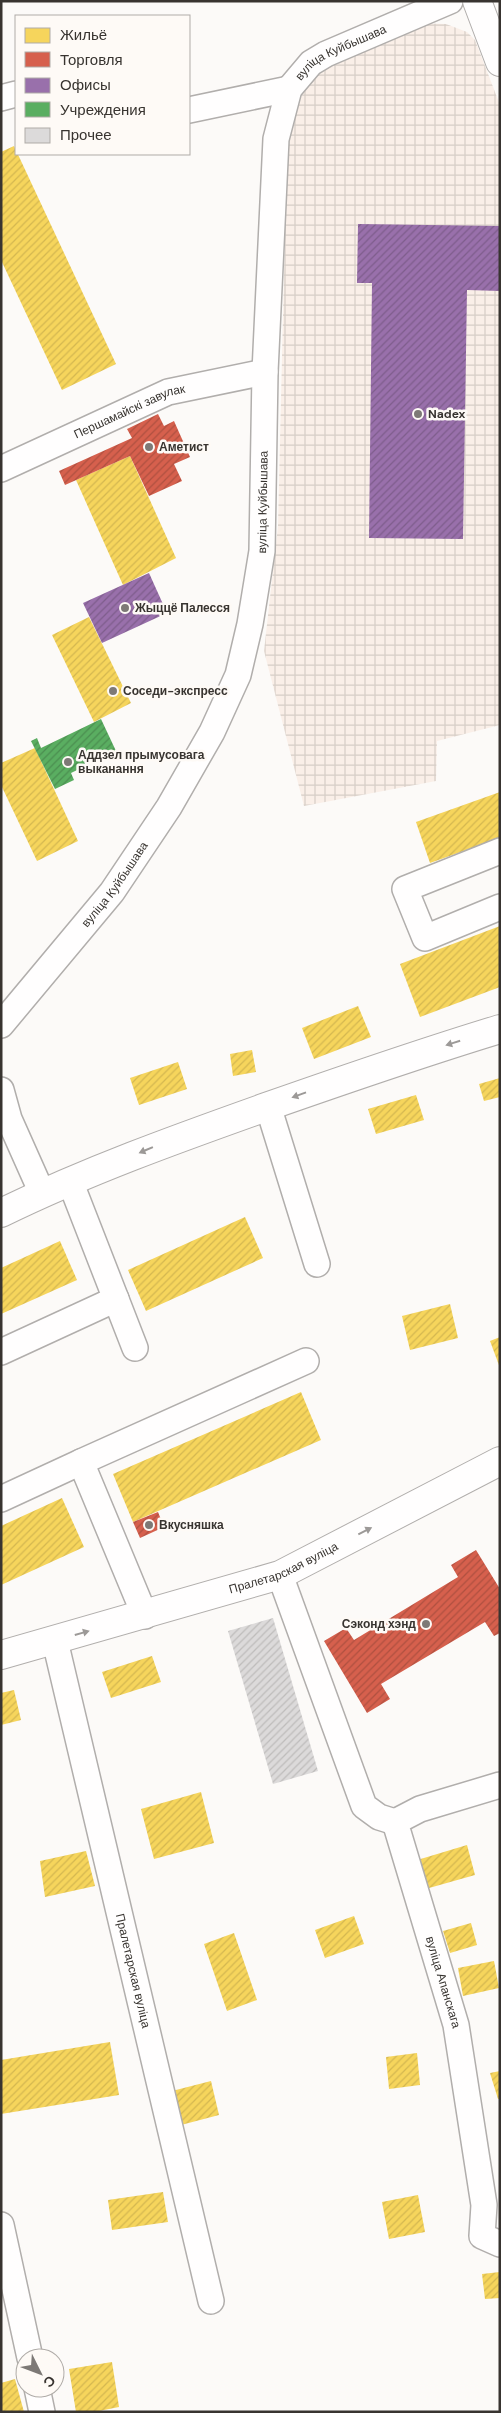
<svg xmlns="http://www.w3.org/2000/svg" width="501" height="2413" font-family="'DM Sans',sans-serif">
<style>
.industrial{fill:url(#industrial-grid)}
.homes{fill:url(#homes-hatch)}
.shops{fill:url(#shops-hatch)}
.offices{fill:url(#offices-hatch)}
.public{fill:url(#public-hatch)}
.building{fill:url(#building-hatch)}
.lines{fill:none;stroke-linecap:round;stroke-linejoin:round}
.minor-casing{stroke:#b1aeac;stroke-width:28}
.major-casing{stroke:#b1aeac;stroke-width:30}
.minor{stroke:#fffefe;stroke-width:25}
.major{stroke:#fffefe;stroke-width:28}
.oneway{fill:#9c9997}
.poi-dot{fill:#7d7976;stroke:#fefaf6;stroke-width:2}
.labels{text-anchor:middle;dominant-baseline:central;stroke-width:5;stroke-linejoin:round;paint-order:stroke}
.street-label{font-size:12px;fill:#383430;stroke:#fefaf6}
.poi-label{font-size:12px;font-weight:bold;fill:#383430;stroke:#fefaf6;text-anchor:start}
</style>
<defs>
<pattern id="industrial-grid" width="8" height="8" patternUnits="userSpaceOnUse" patternTransform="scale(1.25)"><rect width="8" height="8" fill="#faefe8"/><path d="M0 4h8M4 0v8" fill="none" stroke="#d7cec7"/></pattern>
<pattern id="homes-hatch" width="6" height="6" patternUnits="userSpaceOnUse" patternTransform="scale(1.25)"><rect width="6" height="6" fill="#f6d55c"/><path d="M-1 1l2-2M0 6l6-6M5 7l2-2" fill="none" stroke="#d4b750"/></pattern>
<pattern id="shops-hatch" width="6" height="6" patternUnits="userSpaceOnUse" patternTransform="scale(1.25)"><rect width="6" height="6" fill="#d6604d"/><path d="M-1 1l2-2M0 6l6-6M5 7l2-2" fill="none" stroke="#af5040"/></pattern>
<pattern id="offices-hatch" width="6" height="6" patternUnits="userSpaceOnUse" patternTransform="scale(1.25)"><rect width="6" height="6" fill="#9970ab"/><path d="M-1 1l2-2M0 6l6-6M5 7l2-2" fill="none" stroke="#7e5d8c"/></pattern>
<pattern id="public-hatch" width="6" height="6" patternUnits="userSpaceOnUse" patternTransform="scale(1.25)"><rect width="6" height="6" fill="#5aae61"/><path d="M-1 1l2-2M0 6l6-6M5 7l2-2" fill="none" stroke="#4b8e50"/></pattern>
<pattern id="building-hatch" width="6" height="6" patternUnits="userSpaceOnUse" patternTransform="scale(1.25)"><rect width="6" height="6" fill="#dcdada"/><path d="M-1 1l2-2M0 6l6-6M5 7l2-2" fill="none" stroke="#bebcbb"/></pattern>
</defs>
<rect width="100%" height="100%" fill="#fcfaf8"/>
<!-- industrial -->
<polygon class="industrial" points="415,23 446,24 467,32 475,40 500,105 500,725 437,741 436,781 304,806 264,651 278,526 287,146 293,113 307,85 329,63"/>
<!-- homes -->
<g class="homes">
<polygon points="14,146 116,364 62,390 1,260 1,152"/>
<polygon points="130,456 176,558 123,585 76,480"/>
<polygon points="89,617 131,703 94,722 52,635"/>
<polygon points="35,748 78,841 37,861 1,785 1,763"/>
<polygon points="500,792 500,838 430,863 416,822"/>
<polygon points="500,926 500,987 420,1017 400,964"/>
<polygon points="358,1006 371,1037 314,1059 302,1028"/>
<polygon points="252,1050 256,1072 233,1076 230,1054"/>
<polygon points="178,1062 187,1089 139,1105 130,1078"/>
<polygon points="500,1078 500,1097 484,1101 479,1084"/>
<polygon points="416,1095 424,1120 376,1134 368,1109"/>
<polygon points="245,1217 263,1258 146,1311 128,1270"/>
<polygon points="60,1241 77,1280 1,1314 1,1268"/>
<polygon points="450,1304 458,1338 410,1350 402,1316"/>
<polygon points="500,1337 500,1368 490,1341"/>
<polygon points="301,1392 321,1440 133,1522 113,1474"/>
<polygon points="62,1498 84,1547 1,1585 1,1526"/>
<polygon points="152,1656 161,1682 111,1698 102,1672"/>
<polygon points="14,1690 21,1720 1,1725 1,1693"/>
<polygon points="201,1792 214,1843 154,1859 141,1809"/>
<polygon points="467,1845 475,1875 422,1890 414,1861"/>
<polygon points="86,1851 95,1886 45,1897 40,1861"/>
<polygon points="354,1916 364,1944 325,1958 315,1930"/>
<polygon points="471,1923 477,1945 450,1953 443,1931"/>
<polygon points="234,1933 257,2000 227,2011 204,1944"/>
<polygon points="494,1961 499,1988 463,1996 458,1968"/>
<polygon points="110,2042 119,2095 1,2114 1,2060"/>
<polygon points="417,2053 420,2085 389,2089 386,2057"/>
<polygon points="500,2071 500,2099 498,2099 490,2073"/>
<polygon points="211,2081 219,2115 181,2125 172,2091"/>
<polygon points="163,2192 168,2222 112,2230 108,2200"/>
<polygon points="418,2195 425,2232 389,2239 382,2202"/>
<polygon points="500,2272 500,2298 485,2299 482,2274"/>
<polygon points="112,2362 119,2407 94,2412 76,2412 69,2369"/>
<polygon points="15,2379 24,2412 1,2412 1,2383"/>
</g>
<!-- shops -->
<g class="shops">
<polygon points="158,414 164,426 174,421 190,457 174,464 182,481 149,496 130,456 65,485 59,471 132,438 127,429"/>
<polygon points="158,1512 164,1527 140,1538 133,1522"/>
<polygon points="476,1550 500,1589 500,1633 494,1636 485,1622 381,1684 390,1699 367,1713 324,1641 346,1628 354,1640 458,1577 451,1565"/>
</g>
<!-- offices -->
<g class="offices">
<polygon points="358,224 500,226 500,291 467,290 463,539 369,538 372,283 357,283"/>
<polygon points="149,573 167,613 102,643 83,603"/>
</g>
<!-- public -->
<polygon class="public" points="101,719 116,751 71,773 74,780 55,789 31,741 37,738 41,748"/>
<!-- building -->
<polygon class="building" points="273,1618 318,1771 273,1784 228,1631"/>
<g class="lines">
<!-- minor casing -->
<g class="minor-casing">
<g id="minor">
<polyline points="1,98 16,94"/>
<polyline points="189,110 289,89"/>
<path id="s1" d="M1,469L168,392L265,372"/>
<polyline points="500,851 405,889 425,938 500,907"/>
<path id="s2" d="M1,1025L112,892L169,807L212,732L238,675L250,624L262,551L265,372L276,139L289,89L311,63L326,54L450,1"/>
<polyline points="1,1090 9,1119 42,1193"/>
<polyline points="268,1106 317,1264"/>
<polyline points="70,1181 135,1348"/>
<polyline points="1,1352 116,1299"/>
<polyline points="81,1462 306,1361"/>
<polyline points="1,1499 81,1462 145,1616"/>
<polyline points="280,1575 364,1806 379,1817 395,1822"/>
<path id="s3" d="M55,1641L211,2301"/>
<path id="s4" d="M500,1785L420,1809L395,1822L456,2025L484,2205L482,2236L500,2244"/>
<polyline points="1,2225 30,2358"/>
<polyline points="37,2388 42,2412"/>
</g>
</g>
<!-- major casing -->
<g class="major-casing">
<g id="major">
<polyline points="477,1 500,62"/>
<path d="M1,1213C87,1171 176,1139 266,1107C343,1080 421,1053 500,1029"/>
<path id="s5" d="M1,1655L280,1575L500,1461"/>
</g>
</g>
<!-- minor -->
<use href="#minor" class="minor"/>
<!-- major -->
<use href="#major" class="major"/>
</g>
<!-- one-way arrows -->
<defs><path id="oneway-solid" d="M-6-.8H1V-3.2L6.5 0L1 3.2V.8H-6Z" transform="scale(1.25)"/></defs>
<g class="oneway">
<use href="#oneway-solid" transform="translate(453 1043) rotate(163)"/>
<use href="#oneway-solid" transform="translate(299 1095) rotate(160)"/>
<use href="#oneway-solid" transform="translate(146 1150) rotate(157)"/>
<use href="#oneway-solid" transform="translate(365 1531) rotate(-27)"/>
<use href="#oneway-solid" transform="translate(82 1633) rotate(-16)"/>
</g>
<!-- markers -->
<g class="poi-dot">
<circle cx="418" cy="414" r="5"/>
<circle cx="149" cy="447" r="5"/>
<circle cx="125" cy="608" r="5"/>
<circle cx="113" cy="691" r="5"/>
<circle cx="68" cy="762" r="5"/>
<circle cx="149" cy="1525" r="5"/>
<circle cx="426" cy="1624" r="5"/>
</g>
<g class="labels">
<!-- street labels -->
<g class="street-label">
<text stroke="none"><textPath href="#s2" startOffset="1080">вуліца Куйбышава</textPath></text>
<text stroke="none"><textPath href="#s1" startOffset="141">Першамайскі завулак</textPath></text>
<text stroke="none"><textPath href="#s2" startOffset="600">вуліца Куйбышава</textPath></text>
<text stroke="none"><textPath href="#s2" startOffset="181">вуліца Куйбышава</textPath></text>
<text stroke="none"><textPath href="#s5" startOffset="296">Пралетарская вуліца</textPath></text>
<text stroke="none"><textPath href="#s3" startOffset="339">Пралетарская вуліца</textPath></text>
<text stroke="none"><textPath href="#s4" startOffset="279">вуліца Апанскага</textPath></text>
</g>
<!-- poi labels -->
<g class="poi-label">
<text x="428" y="414">Nadex</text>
<text x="159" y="447">Аметист</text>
<text x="135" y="608">Жыццё Палесся</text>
<text x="123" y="691">Соседи-экспресс</text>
<text x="78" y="755">Аддзел прымусовага<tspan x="78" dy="14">выканання</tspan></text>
<text x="159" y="1525">Вкусняшка</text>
<text x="416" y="1624" text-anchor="end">Сэконд хэнд</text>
</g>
</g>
<!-- border -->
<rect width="501" height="2413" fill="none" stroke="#383430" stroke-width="5"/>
<!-- legend -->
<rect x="15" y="15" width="175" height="140" fill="#fefaf6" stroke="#afaba7"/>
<rect x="25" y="28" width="25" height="15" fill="#f6d55c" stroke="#afaba7"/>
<text x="60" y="40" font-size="15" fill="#383430">Жильё</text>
<rect x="25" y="52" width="25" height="15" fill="#d6604d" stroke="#afaba7"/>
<text x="60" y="65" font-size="15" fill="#383430">Торговля</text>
<rect x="25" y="78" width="25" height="15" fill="#9970ab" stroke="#afaba7"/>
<text x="60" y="90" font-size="15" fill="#383430">Офисы</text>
<rect x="25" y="102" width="25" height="15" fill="#5aae61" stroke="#afaba7"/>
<text x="60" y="115" font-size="15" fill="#383430">Учреждения</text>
<rect x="25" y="128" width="25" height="15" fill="#dcdada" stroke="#afaba7"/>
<text x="60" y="140" font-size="15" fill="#383430">Прочее</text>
<!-- north arrow -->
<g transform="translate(40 2373) rotate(132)"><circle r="24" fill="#fefaf6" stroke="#afaba7"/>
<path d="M0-4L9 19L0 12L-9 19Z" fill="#7d7976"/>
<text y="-8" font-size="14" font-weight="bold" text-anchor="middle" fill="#383430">С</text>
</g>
</svg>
